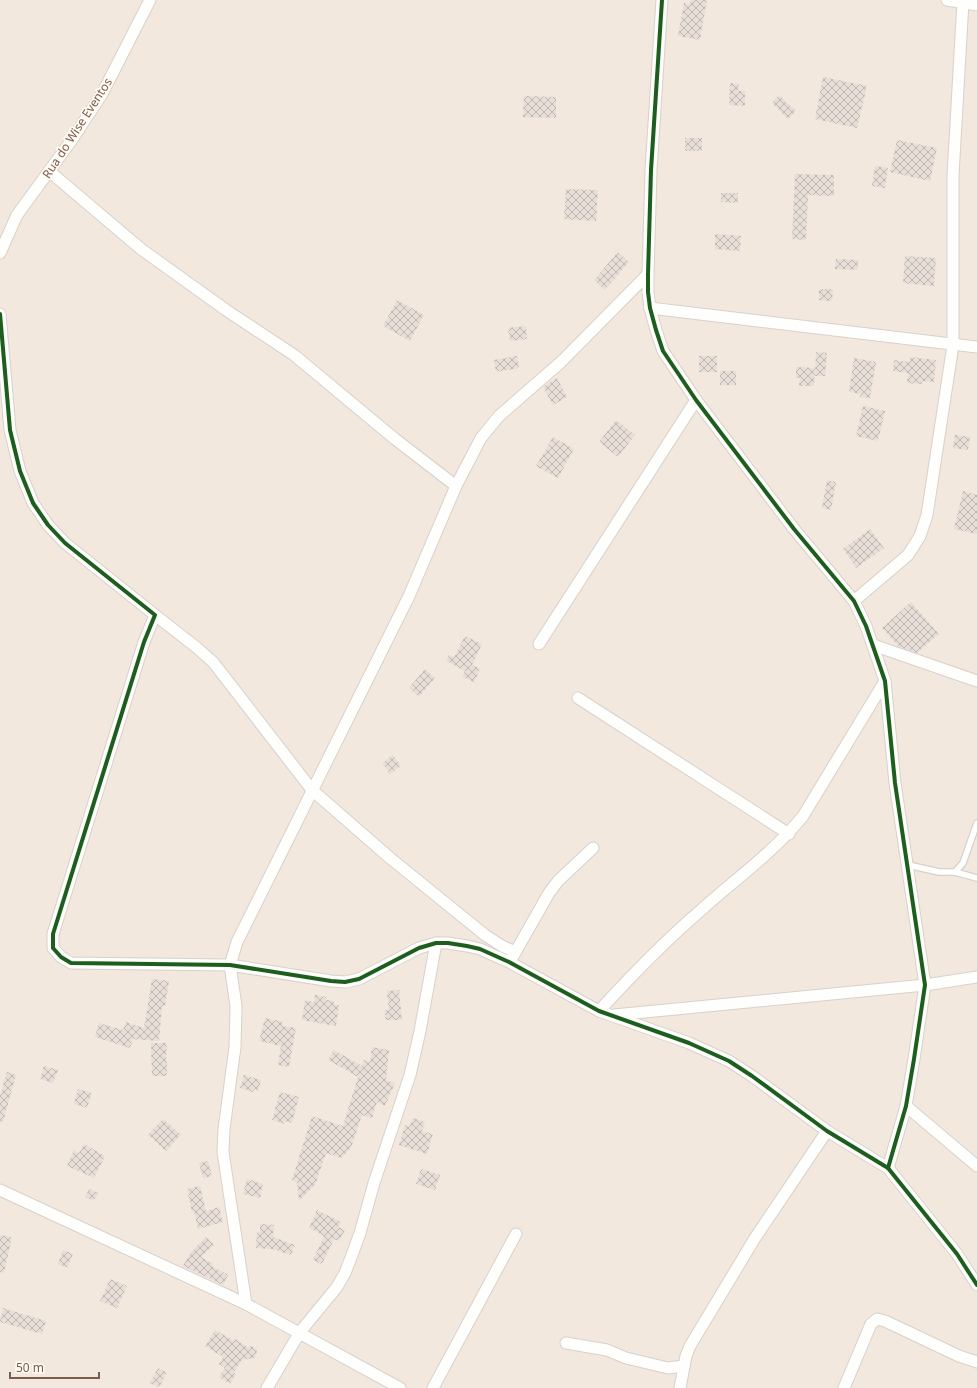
<svg xmlns="http://www.w3.org/2000/svg" width="977" height="1388" font-family="'Noto Sans',sans-serif">
<style>
.residential{fill:#f2e8de}
.building{fill:url(#building-cross-hatch)}
.lines{fill:none;stroke-linecap:round;stroke-linejoin:round}
.lane-casing{stroke:#d7d1cb;stroke-width:8}
.street-casing{stroke:#d7d1cb;stroke-width:13}
.lane{stroke:#fefefd;stroke-width:5.5}
.street{stroke:#fefefd;stroke-width:11}
.cycleway-casing{stroke:#fffaf3;stroke-width:6}
.cycleway{stroke:#1b5e20;stroke-width:4}
.labels{text-anchor:middle;dominant-baseline:central;stroke-width:3.5;stroke-linejoin:round;paint-order:stroke}
.street-label{font-size:12px;fill:#7a5c4d;stroke:#fffaf3}
</style>
<defs>
<pattern id="building-cross-hatch" width="8" height="8" patternUnits="userSpaceOnUse"><rect width="8" height="8" fill="#e6ded7"/><path d="M0 0l8 8M0 8l8-8" fill="none" stroke="#bfb7b1"/></pattern>
</defs>
<rect width="100%" height="100%" fill="#f9f5f0"/>
<!-- residential -->
<rect class="residential" x="0" y="0" width="977" height="1388"/>
<!-- building -->
<g class="building">
<polygon points="691,0 707,0 700,40 678,36 684,3 690,4"/>
<polygon points="823,77 867,86 857,128 815,119"/>
<polygon points="730,83 739,84 738,91 745,91 745,106 729,105"/>
<polygon points="779,95 796,111 788,119 772,103"/>
<polygon points="524,96 556,97 556,118 523,117"/>
<rect x="685" y="138" width="17" height="13"/>
<polygon points="897,140 937,148 930,181 890,172"/>
<polygon points="875,166 888,168 885,188 872,186"/>
<polygon points="795,174 834,175 834,196 808,195 806,240 792,239"/>
<polygon points="566,189 598,190 596,221 564,219"/>
<polygon points="721,193 738,193 738,203 721,202"/>
<polygon points="715,234 741,236 740,251 715,249"/>
<polygon points="618,252 629,262 605,290 594,280"/>
<polygon points="905,256 936,258 934,286 903,283"/>
<polygon points="836,259 858,260 858,270 835,269"/>
<polygon points="819,289 833,289 832,301 819,300"/>
<polygon points="397,300 424,315 410,341 383,326"/>
<polygon points="526,326 527,339 510,341 508,328"/>
<polygon points="816,352 827,353 825,376 815,376"/>
<polygon points="517,356 519,368 496,372 494,360"/>
<rect x="699" y="356" width="18" height="16"/>
<polygon points="910,357 936,360 934,382 922,381 922,384 907,383 908,373 893,371 894,360 910,362"/>
<polygon points="854,358 876,362 870,398 860,397 861,394 849,392"/>
<polygon points="796,367 815,368 814,386 799,386 800,378 796,378"/>
<rect x="720" y="371" width="16" height="14"/>
<polygon points="557,378 567,397 553,405 543,387"/>
<polygon points="863,406 885,411 878,441 856,436"/>
<polygon points="616,420 635,435 618,457 599,442"/>
<polygon points="955,435 970,437 968,450 953,448"/>
<polygon points="553,437 574,449 558,478 536,466"/>
<polygon points="827,480 836,482 831,510 822,508"/>
<polygon points="963,491 977,495 977,534 954,529"/>
<polygon points="870,529 884,548 856,568 843,549"/>
<polygon points="911,602 939,634 917,653 898,646 882,628"/>
<polygon points="465,636 482,644 472,665 480,669 474,682 462,677 465,671 446,661 449,655 454,657"/>
<polygon points="425,669 435,678 419,697 409,688"/>
<polygon points="393,755 401,766 390,774 382,763"/>
<polygon points="152,979 169,981 165,1006 162,1006 159,1041 133,1039 130,1048 95,1037 99,1023 123,1030 126,1022 144,1028"/>
<polygon points="399,990 402,1020 385,1020 385,1010 389,1010 387,991"/>
<polygon points="315,995 326,997 326,1000 334,1001 334,1005 339,1005 336,1026 302,1020 305,1000 314,1002"/>
<polygon points="265,1018 283,1022 282,1026 296,1028 289,1067 278,1065 281,1046 259,1041"/>
<polygon points="151,1043 167,1043 166,1060 167,1060 167,1076 152,1076"/>
<polygon points="372,1047 389,1050 386,1080 395,1083 385,1106 377,1102 372,1118 362,1115 351,1148 341,1158 326,1153 315,1185 299,1201 297,1182 292,1180 312,1116 343,1126 358,1077 328,1060 334,1050 362,1066 364,1060 370,1062"/>
<polygon points="44,1066 58,1070 53,1083 40,1079"/>
<polygon points="7,1072 16,1075 3,1122 0,1121 0,1096"/>
<polygon points="244,1075 261,1080 258,1091 254,1089 253,1092 240,1088"/>
<polygon points="78,1089 92,1093 87,1108 74,1104"/>
<polygon points="280,1092 299,1097 292,1123 284,1121 284,1124 272,1120"/>
<polygon points="413,1118 425,1122 422,1131 433,1134 427,1154 399,1145 405,1125 409,1127"/>
<polygon points="163,1119 181,1135 166,1151 148,1135"/>
<polygon points="84,1144 105,1156 94,1178 67,1166 74,1150 79,1153"/>
<polygon points="208,1161 212,1176 203,1178 199,1163"/>
<polygon points="421,1169 440,1175 435,1190 416,1184"/>
<polygon points="247,1179 263,1184 260,1198 243,1194"/>
<polygon points="200,1186 206,1211 219,1207 223,1222 198,1229 194,1211 192,1212 187,1189"/>
<polygon points="89,1189 98,1193 94,1201 85,1197"/>
<polygon points="317,1210 341,1222 338,1227 345,1230 339,1241 334,1239 322,1264 313,1260 324,1236 309,1228"/>
<polygon points="260,1224 274,1225 273,1237 295,1245 291,1255 273,1249 256,1248 257,1232 260,1232"/>
<polygon points="0,1235 12,1237 4,1273 0,1272"/>
<polygon points="206,1237 214,1245 201,1257 213,1264 212,1266 228,1275 223,1285 183,1266 191,1252"/>
<polygon points="63,1250 73,1254 67,1268 58,1264"/>
<polygon points="110,1279 127,1286 117,1308 100,1301"/>
<polygon points="3,1308 46,1321 42,1334 0,1322"/>
<polygon points="215,1330 234,1341 235,1339 248,1347 252,1346 257,1350 256,1356 254,1358 242,1360 234,1373 236,1374 230,1384 219,1377 225,1368 219,1364 223,1357 205,1346"/>
<polygon points="158,1368 167,1373 159,1387 150,1383"/>
</g>
<g class="lines">
<!-- lane casing -->
<g class="lane-casing">
<g id="lane">
<polyline points="908,865 939,872 955,872 977,878"/>
<polyline points="955,872 963,863 977,823"/>
</g>
</g>
<!-- street casing -->
<g class="street-casing">
<g id="street">
<polyline points="662,0 651,170 648,274 648,292 650,308 656,330 663,351 696,400 794,529 854,601 866,626 885,681 895,783 925,985 914,1059 906,1106 888,1168"/>
<polyline points="947,0 977,5"/>
<polyline points="49,171 141,249 226,310 294,355 395,439 456,486"/>
<polyline points="0,253 17,215 71,141 102,94 150,0"/>
<polyline points="650,308 977,347"/>
<polyline points="0,314 10,430 20,471 33,503 48,525 65,543 155,615 144,642 53,934 53,948 61,957 71,963 230,965 331,981 345,982 359,979 419,948 436,943 448,943 467,946 480,949 509,962 599,1011 689,1043 729,1061 752,1076 827,1131 888,1168 957,1254 977,1285"/>
<polyline points="854,601 908,555 920,536 927,515 953,345 953,175 963,2"/>
<polyline points="155,615 196,647 213,662 312,790 390,858 485,935 502,946 515,952"/>
<polyline points="539,644 696,400"/>
<polyline points="873,645 977,681"/>
<polyline points="578,698 789,834"/>
<polyline points="512,958 549,893 558,881 593,848"/>
<path d="M599,1011C631,976 664,942 700,911C734,880 774,852 803,816L885,681"/>
<polyline points="614,1015 925,985 977,977"/>
<polyline points="906,1106 977,1166"/>
<polyline points="0,1190 246,1304 400,1388"/>
<polyline points="246,1304 223,1152 224,1129 235,1047 236,1006 230,965 237,942 409,596 456,486 481,438 499,416 561,362 648,274"/>
<polyline points="566,1343 607,1350 626,1358 668,1368 684,1366"/>
<polyline points="267,1388 300,1332 337,1287 345,1273 352,1255 360,1233 374,1183 410,1075 420,1031 436,943"/>
<polyline points="433,1388 516,1234"/>
<polyline points="680,1388 686,1356 690,1346 755,1238 827,1131"/>
<polyline points="844,1388 871,1324 877,1319 885,1321 959,1356 977,1362"/>
</g>
</g>
<!-- lane -->
<use href="#lane" class="lane"/>
<!-- street -->
<use href="#street" class="street"/>
<!-- cycleway casing -->
<g class="cycleway-casing">
<g id="cycleway">
<polyline points="662,0 651,170 648,274 648,292 650,308 656,330 663,351 696,400 794,529 854,601 866,626 885,681 895,783 925,985 914,1059 906,1106 888,1168"/>
<polyline points="0,314 10,430 20,471 33,503 48,525 65,543 155,615 144,642 53,934 53,948 61,957 71,963 230,965 331,981 345,982 359,979 419,948 436,943 448,943 467,946 480,949 509,962 599,1011 689,1043 729,1061 752,1076 827,1131 888,1168 957,1254 977,1285"/>
</g>
</g>
<!-- cycleway -->
<use href="#cycleway" class="cycleway"/>
</g>
<g class="labels">
<!-- street labels -->
<g class="street-label">
<text transform="translate(77 128) rotate(-57)">Rua do Wise Eventos</text>
</g>
</g>
<!-- scale -->
<path d="M10 1372v6h89v-6" fill="none" stroke="#7a5c4d" stroke-width="2"/>
<text x="16" y="1372" font-size="12" fill="#7a5c4d" stroke="#fffaf3" stroke-width="3" paint-order="stroke">50 m</text>
</svg>
